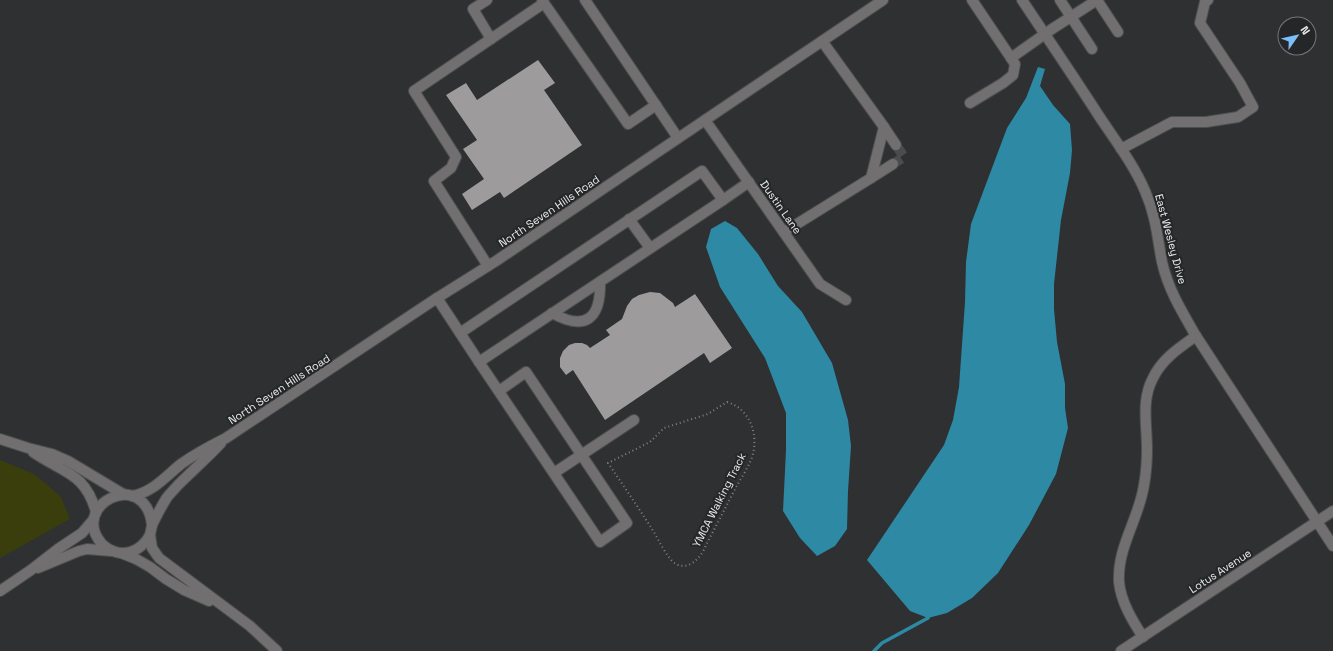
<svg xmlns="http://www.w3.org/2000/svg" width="1333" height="651" font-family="'Space Grotesk',sans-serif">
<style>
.green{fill:#3a3e0d}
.water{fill:#2d89a4}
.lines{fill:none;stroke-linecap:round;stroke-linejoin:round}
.stream{stroke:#2d89a4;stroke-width:3.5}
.building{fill:#9e9b9d}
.minor-tunnel{stroke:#4a4c4e;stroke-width:10;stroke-dasharray:10 5;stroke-linecap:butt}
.minor-casing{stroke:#4c4e50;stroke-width:12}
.path{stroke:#818384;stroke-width:2;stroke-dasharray:1 3;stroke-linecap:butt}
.minor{stroke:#716f6f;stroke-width:10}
.labels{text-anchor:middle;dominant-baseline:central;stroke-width:4;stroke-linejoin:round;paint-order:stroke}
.street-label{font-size:11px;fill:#ebeced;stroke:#252628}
</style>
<rect width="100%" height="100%" fill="#2e3032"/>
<!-- green -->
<polygon class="green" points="0,460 34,474 45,483 61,497 70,519 0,558"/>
<!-- water -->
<g class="water">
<polygon points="1038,67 1045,69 1040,86 1053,105 1070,124 1072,150 1070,173 1061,220 1054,284 1054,309 1057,342 1065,384 1065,408 1068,428 1056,474 1029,525 998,573 972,598 947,613 928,618 910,611 867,560 944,445 953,420 959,387 965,302 966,262 971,224 1007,128 1026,98"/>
<polygon points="725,221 737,228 758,254 778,286 802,312 832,363 848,420 851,446 848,491 847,529 835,546 817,556 800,538 783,511 786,450 786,413 765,358 720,287 706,247 711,229"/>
</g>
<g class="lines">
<!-- stream -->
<polyline class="stream" points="874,651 882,643 928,618"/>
</g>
<!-- building -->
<g class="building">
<polygon points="538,60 555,83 544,90 582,145 504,198 500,192 472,210 462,194 484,179 463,149 477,140 446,95 466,83 477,100"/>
<polygon points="650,292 660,293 673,303 675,307 695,294 732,348 710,363 704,353 605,420 573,370 566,375 560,367 560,358 563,351 569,345 575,343 582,343 587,345 590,348 610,335 606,330 622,319 627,306 632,299 639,295"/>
</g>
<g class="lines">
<!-- minor-tunnel -->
<polyline class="minor-tunnel" points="893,164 904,157 896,145"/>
<!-- minor casing -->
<g class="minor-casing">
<g id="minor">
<polyline points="487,0 473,9 491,39"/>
<polyline points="585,0 678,138"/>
<path d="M1022,0C1048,39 1074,77 1099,116C1115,140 1134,165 1145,191C1156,216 1157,236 1162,262C1168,289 1182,312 1196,336L1333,546"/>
<polyline points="1060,0 1092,49"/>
<polyline points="544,3 628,124 656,105"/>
<polyline points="1011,58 1052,29 1097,0 1118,32"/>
<polyline points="970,103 1003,83 1013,75 1015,64 972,0"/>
<polyline points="705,120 820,284 846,300"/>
<polyline points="884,127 896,145"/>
<polyline points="1121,149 1172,122 1206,122 1238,117 1253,107 1240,83 1200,23 1205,2 1208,0"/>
<polygon points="702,171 723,200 479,362 460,333"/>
<polyline points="871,178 893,164"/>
<polyline points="723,200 749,182"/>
<polyline points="629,219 650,248"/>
<polyline points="784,232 871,178 884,127 822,41"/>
<polyline points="488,266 434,181 451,168 456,157 414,91 544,3 542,0"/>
<polyline points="437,298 460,333"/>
<path d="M552,313C586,332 601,318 600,282"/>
<polyline points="479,362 600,542 627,523 526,372 499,391"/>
<polyline points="0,439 28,448 52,454 68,461 123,494"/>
<path d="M33,452C63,473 85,472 96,512"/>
<polyline points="554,473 634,420"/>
<path d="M132,496C153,492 165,477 181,464C195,454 210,446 226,438L437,298L496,261L883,0"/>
<path d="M152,525C145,466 68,505 102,544C109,551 120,555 130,552C138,550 146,543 150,535C151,531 151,527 153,523C157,515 161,507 166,499C169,494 174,490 178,485C192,471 207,458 221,443"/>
<polyline points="150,535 152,548 159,558 250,626 277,651"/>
<polyline points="121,553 136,559 150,567 166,579 184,590 209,601"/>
<polyline points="38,568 79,551 87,549 111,551"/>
<polyline points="0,591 31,570 58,549 82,533 94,519"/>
<path d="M1143,637C1132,620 1121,602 1119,582C1117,547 1139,519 1144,485C1146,474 1147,461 1147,449C1147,425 1141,400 1153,378C1162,359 1179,348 1196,336"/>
<polyline points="1121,651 1333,511"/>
</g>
</g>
<!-- path -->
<path class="path" d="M727,402C751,409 760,437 751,460C747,469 741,479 736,487C726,507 716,526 706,545C702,556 690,571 676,564C667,559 658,538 652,529C638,507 623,485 608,463L650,442L664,428L708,414Z"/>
<!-- minor -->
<use href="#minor" class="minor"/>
</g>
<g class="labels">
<!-- street labels -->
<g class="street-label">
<text transform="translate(781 207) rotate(55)">Dustin Lane</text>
<text transform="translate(549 211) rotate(-34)">North Seven Hills Road</text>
<text transform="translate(1171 239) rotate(75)">East Wesley Drive</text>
<text transform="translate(279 389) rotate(-33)">North Seven Hills Road</text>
<text transform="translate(719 500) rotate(-63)">YMCA Walking Track</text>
<text transform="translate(1220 571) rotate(-33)">Lotus Avenue</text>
</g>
</g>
<!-- north arrow -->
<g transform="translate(1297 36) rotate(56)"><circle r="19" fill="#252628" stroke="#747577"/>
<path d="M0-3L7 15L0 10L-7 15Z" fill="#7cbef9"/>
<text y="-6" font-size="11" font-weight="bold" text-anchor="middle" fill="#ebeced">N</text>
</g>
</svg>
